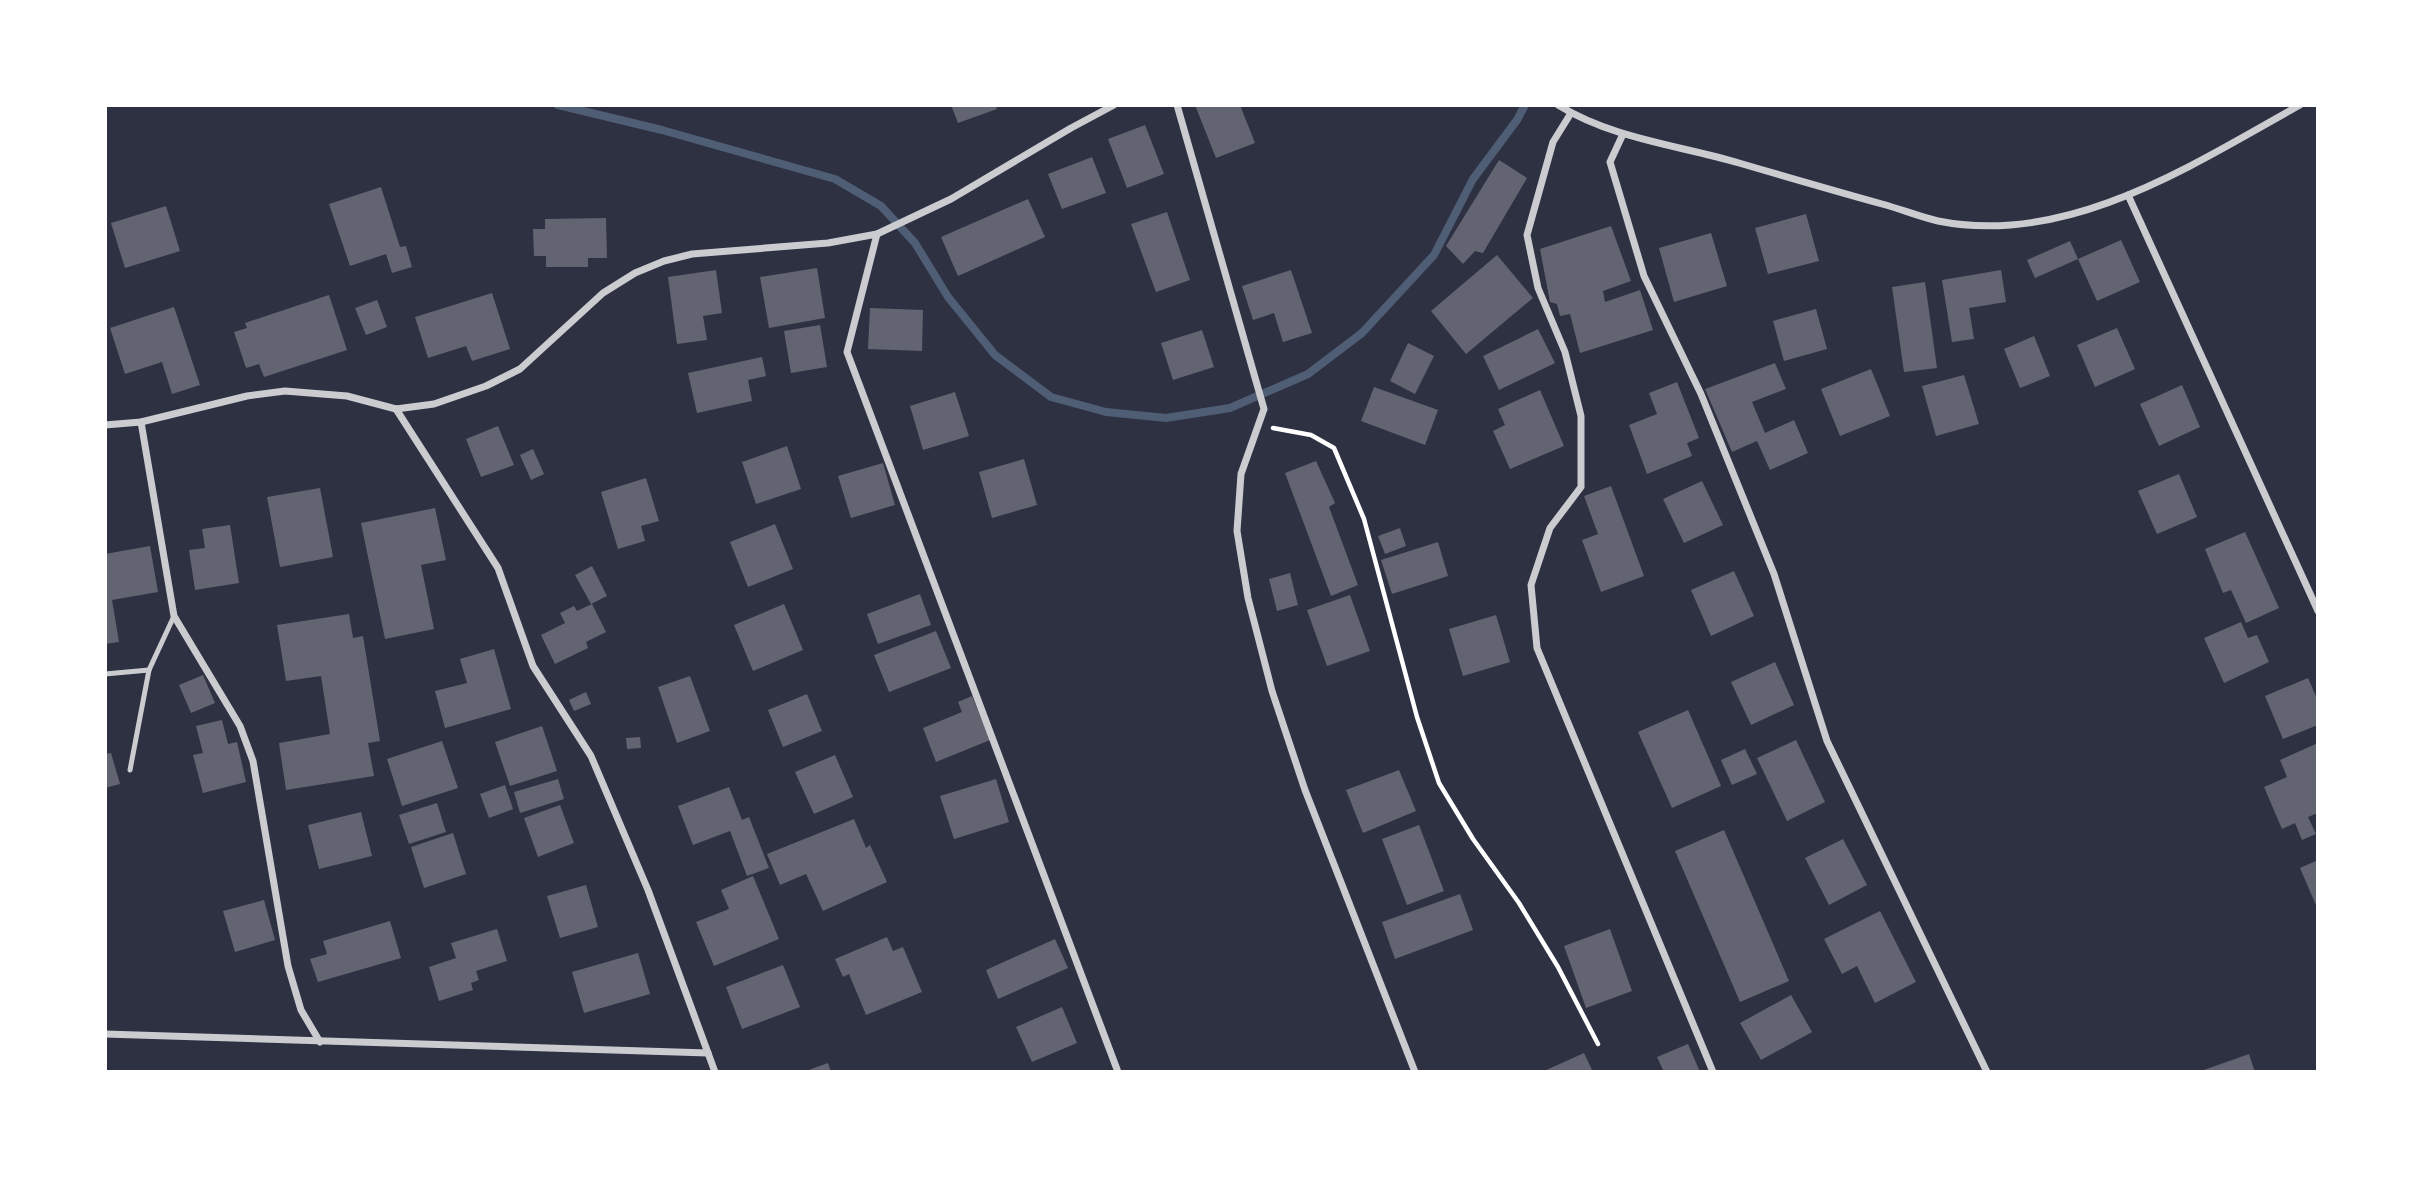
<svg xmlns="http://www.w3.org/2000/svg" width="2423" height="1177" font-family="'Times New Roman',serif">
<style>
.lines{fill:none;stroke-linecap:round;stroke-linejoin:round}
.stream{stroke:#4f5d75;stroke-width:8}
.building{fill:#626471}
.path{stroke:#fff;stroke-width:4.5}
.service{stroke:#caccd0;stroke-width:5}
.minor{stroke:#caccd0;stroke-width:7}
</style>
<rect width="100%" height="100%" fill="#2d3142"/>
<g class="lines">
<!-- stream -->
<polyline class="stream" points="558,105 662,130 835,179 881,206 915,243 948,297 995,355 1051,397 1106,412 1166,418 1230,408 1308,374 1362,333 1434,255 1473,179 1517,120 1525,105"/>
</g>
<!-- building -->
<g class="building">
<polygon points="951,105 995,105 997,109 958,123"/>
<polygon points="1195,105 1240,105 1255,143 1216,158"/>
<polygon points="1145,125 1164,174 1127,188 1108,139"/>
<polygon points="1092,157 1106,193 1062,209 1048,174"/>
<polygon points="1499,160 1527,178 1483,253 1475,251 1463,264 1446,246"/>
<polygon points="381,187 400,247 406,246 412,267 392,273 386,254 350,266 329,204"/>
<polygon points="1028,199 1045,237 958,276 941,237"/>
<polygon points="166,206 180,251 125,268 111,223"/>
<polygon points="1167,212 1190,280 1156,292 1131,224"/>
<polygon points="1806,214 1819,261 1768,274 1755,228"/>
<polygon points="606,218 607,258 588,258 588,267 546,267 546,256 534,256 533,229 545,229 545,219"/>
<polygon points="1611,226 1631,281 1603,291 1605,302 1640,290 1653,330 1580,353 1570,314 1560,316 1557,304 1550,302 1540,249"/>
<polygon points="1711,233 1727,286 1674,302 1659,248"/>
<polygon points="2121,240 2140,282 2097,301 2078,259 2035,278 2027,260 2070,241 2078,259"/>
<polygon points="1497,255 1533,298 1466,354 1431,311"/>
<polygon points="817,268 825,318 769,328 760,277"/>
<polygon points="716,270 722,313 703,316 707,340 677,344 668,277"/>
<polygon points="1291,270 1312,333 1283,342 1274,313 1253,320 1242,286"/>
<polygon points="2001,270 2006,302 1969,308 1974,339 1952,342 1942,280"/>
<polygon points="1925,282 1937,368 1904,372 1892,287"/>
<polygon points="492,293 510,349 472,361 466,346 428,358 415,317"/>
<polygon points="329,295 347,350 264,377 259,364 246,368 234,332 247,328 245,323"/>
<polygon points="377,300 387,327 366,335 355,308"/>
<polygon points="174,307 200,385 172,394 162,362 125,374 110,328"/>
<polygon points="870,308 923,310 922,351 868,349"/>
<polygon points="1816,309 1827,349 1784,361 1773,321"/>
<polygon points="820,325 827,367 791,373 784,331"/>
<polygon points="2117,328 2135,369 2095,387 2077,345"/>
<polygon points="1538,329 1555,363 1499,390 1483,356"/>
<polygon points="1202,330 1214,367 1173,380 1161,343"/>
<polygon points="2034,336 2050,376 2020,388 2004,349"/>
<polygon points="1408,343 1434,356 1415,394 1390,381"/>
<polygon points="762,357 766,376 748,380 752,401 697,413 688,373"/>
<polygon points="1775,363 1786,389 1752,402 1765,433 1794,420 1808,453 1770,470 1757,441 1732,452 1705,389"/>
<polygon points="1871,369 1890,416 1840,436 1821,389"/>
<polygon points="1964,375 1979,424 1936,436 1922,386"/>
<polygon points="1677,382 1699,438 1687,443 1692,456 1647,474 1629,425 1657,414 1649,393"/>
<polygon points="2182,385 2200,427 2159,446 2140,404"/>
<polygon points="1374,387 1438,410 1425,445 1361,421"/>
<polygon points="1540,390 1564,446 1510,469 1493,431 1505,425 1498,409"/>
<polygon points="955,392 969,436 923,450 910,406"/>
<polygon points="498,426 514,465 481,477 466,439"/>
<polygon points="787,446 801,489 756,504 742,462"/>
<polygon points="533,449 544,474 531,480 520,455"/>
<polygon points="1024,459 1037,505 992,518 979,472"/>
<polygon points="1316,461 1335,503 1329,507 1358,585 1331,596 1285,473"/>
<polygon points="883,463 895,505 851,518 838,476"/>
<polygon points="2179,474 2197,517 2157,534 2138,491"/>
<polygon points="646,478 659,521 641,526 645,541 618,549 601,492"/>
<polygon points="1702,481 1723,525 1684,543 1663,499"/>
<polygon points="1611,486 1644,576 1601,592 1582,540 1598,534 1584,496"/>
<polygon points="320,488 333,557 280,567 267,497"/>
<polygon points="435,508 446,560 421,565 434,629 385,639 361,523"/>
<polygon points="775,524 793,569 748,587 730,542"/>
<polygon points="230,525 239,583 195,590 189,550 205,548 202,529"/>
<polygon points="1400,528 1406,546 1385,554 1378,536"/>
<polygon points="2245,532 2279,608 2246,623 2231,590 2223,593 2205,549"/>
<polygon points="1438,542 1448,576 1392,594 1381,560"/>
<polygon points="150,546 158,592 112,600 119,642 105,644 105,554"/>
<polygon points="592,566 607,596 591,604 575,575"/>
<polygon points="1734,571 1754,616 1711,636 1691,590"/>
<polygon points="1290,573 1298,605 1277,611 1269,579"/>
<polygon points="920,594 931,625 878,644 867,614"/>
<polygon points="1350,595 1370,651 1327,666 1307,610"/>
<polygon points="592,604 606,632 586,642 588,648 555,664 541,635 565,623 560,613 574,606 577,611"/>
<polygon points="784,604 803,650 753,671 734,625"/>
<polygon points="349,614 353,638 363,636 380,741 368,743 374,776 286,790 279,743 330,734 321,676 286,681 277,625"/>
<polygon points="1496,615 1510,662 1463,676 1449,629"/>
<polygon points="2241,622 2248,638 2257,635 2269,662 2224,683 2204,638"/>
<polygon points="936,631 951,668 889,692 874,655"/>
<polygon points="494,649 511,709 445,728 435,691 467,683 460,659"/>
<polygon points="1775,662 1794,705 1751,725 1731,682"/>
<polygon points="203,675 215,703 191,713 179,685"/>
<polygon points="690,676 710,731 677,743 658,687"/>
<polygon points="2308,678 2318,701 2318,725 2283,739 2265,696"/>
<polygon points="586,692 591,704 574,711 569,700"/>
<polygon points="807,694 822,731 783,747 768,710"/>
<polygon points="972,696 990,740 936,762 923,728 962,712 958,702"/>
<polygon points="1688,710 1721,786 1672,808 1638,732"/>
<polygon points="222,720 228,744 237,742 246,782 203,793 193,755 203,753 196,726"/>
<polygon points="542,726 557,771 510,786 495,742"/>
<polygon points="640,737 641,748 627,749 626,738"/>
<polygon points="1796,740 1825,802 1787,821 1757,758"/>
<polygon points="442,741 458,788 402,806 387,759"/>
<polygon points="2318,743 2318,813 2308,817 2316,834 2302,840 2295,823 2282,829 2264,787 2287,777 2280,760"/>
<polygon points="1745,749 1757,774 1732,785 1721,760"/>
<polygon points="111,753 120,784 105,788 105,754"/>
<polygon points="835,755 853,797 814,814 795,772"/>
<polygon points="1399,770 1416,811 1363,833 1346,790"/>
<polygon points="558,779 564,799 520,813 514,792"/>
<polygon points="996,779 1009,822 954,839 940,796"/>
<polygon points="505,785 513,809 489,818 480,794"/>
<polygon points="729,787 742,820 749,817 769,868 747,876 730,831 693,845 678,806"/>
<polygon points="437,803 446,832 409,844 399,815"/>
<polygon points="560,805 574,843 538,857 524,818"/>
<polygon points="361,812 372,856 319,869 308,825"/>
<polygon points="854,819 866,848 870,845 887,882 823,911 806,874 780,885 767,854"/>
<polygon points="1419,825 1444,891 1407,905 1382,839"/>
<polygon points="1724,830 1789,981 1740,1002 1675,851"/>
<polygon points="453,833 466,874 424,888 411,847"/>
<polygon points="1843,839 1867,885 1829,905 1805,858"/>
<polygon points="2318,860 2318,910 2300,868"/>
<polygon points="753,876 779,939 714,966 696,922 729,909 721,890"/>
<polygon points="586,885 598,927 560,938 547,896"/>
<polygon points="1460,894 1473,930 1395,959 1382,922"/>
<polygon points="264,900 275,940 235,952 223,911"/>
<polygon points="1880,911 1916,982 1875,1003 1857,966 1842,974 1824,939"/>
<polygon points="390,921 401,958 318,982 310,959 327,954 323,941"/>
<polygon points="497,929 507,961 476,971 479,980 471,983 473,990 439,1001 429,967 456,958 451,943"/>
<polygon points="1610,929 1632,991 1586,1008 1564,946"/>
<polygon points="887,937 893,951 903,947 922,992 866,1015 849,974 843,977 835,959"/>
<polygon points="1055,939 1068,968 998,999 986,970"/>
<polygon points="638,953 650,994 584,1013 572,972"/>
<polygon points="783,965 800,1007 742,1029 726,987"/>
<polygon points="1791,995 1812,1032 1761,1060 1740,1023"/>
<polygon points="1062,1007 1077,1043 1032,1062 1016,1027"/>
<polygon points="1688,1044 1700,1072 1664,1072 1657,1057"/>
<polygon points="1584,1053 1593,1072 1542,1072"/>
<polygon points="2249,1054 2255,1072 2198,1072"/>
<polygon points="828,1063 831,1072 803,1072"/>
</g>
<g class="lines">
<!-- path -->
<polyline class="path" points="1273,428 1311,435 1334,448 1364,519 1417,717 1439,783 1473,839 1519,903 1558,967 1598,1044"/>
<!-- service -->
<g class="service">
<polyline points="105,674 149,670"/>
<polyline points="130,770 149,670 174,616"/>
</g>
<!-- minor -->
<g class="minor">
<polyline points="1177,105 1264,409 1241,474 1237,531 1248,598 1272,691 1305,790 1415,1072"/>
<path d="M1558,105C1613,139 1678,145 1739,163C1787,177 1835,191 1882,204C1901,209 1920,217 1938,221C2068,247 2192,165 2300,105"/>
<polyline points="1571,113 1553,142 1527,235 1538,288 1565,352 1581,416 1581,487 1550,528 1531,585 1537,648 1713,1072"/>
<polyline points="1623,134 1610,162 1644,276 1701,394 1774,574 1827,741 1987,1072"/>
<polyline points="2128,195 2318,611"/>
<polyline points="877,234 847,352 1118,1072"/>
<polyline points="396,409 498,568 533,666 591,756 648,890 715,1072"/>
<polyline points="141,422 174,616 240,726 253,761 288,966 301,1010 320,1042"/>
<polyline points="105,425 141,422 247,396 285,391 347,396 396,409 434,404 486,386 520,369 603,293 635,273 664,261 692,254 828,243 877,234 951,199 1071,128 1114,105"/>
<polyline points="105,1034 708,1053"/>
</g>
</g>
<!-- border -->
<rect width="2423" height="1177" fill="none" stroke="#ffffff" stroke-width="214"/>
</svg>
